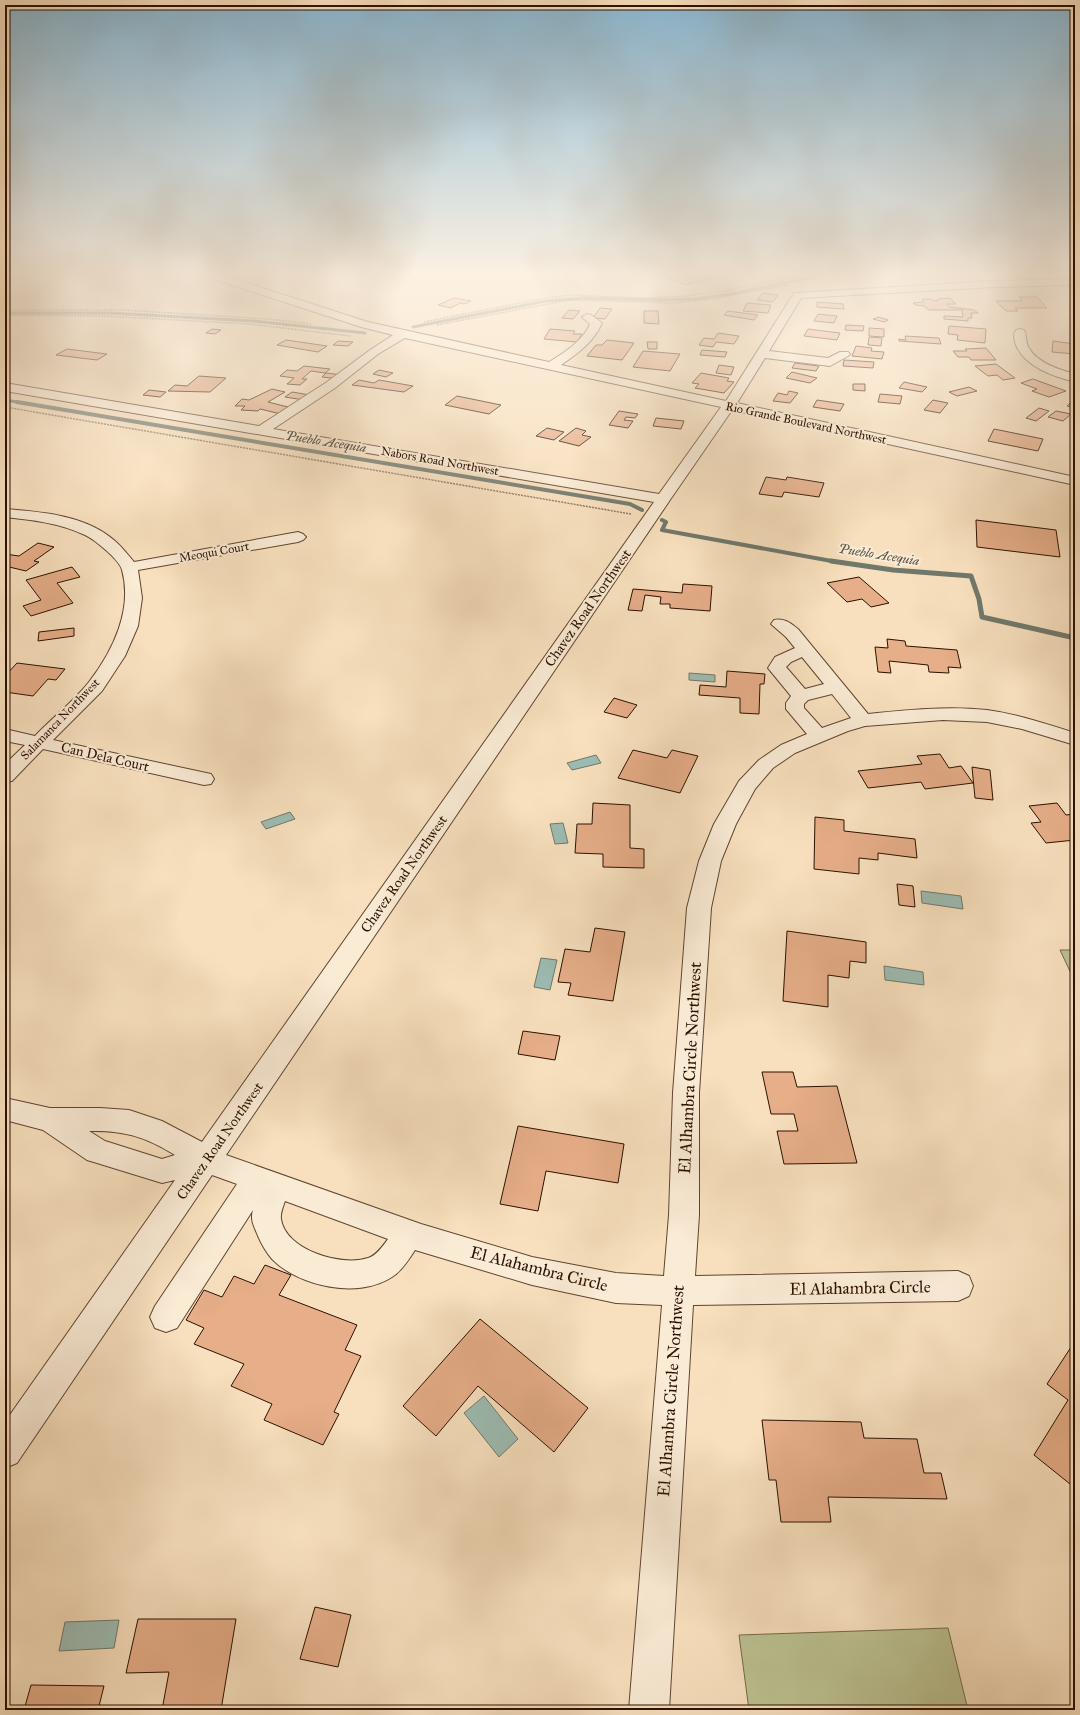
<svg xmlns="http://www.w3.org/2000/svg" width="1080" height="1715" font-family="'IM FELL Great Primer',serif">
<style>
.green{fill:#bcc292;stroke:#746a49}
.water{fill:#9dbdb4;stroke:#70786c}
.lines{fill:none;stroke-linecap:round;stroke-linejoin:round}
.stream-far2{stroke:#70786c;stroke-width:3}
.stream-far1{stroke:#70786c;stroke-width:4}
.stream{stroke:#70786c;stroke-width:5}
.building{fill:#e6ae89;stroke:#2c1100}
.minor-casing{stroke:#5f4530;stroke-width:2}
.path{stroke:#2c1100;stroke-width:1.5;stroke-dasharray:0.5 1;stroke-linecap:butt}
.minor{fill:#faebd5;fill-rule:evenodd}
.labels{text-anchor:middle;dominant-baseline:central;stroke-width:4;stroke-linejoin:round;paint-order:stroke}
.far-street-label{font-size:12px;fill:#2c1100;stroke:#faebd5}
.far-water-label{font-size:13px;font-style:italic;fill:#544d3f;stroke:#faebd5}
.street-label{font-size:14px;fill:#2c1100;stroke:#faebd5}
.near-street-label{font-size:17px;fill:#2c1100;stroke:#faebd5}
</style>
<rect width="100%" height="100%" fill="#f8e0be"/>
<filter id="stains"><feTurbulence type="fractalNoise" baseFrequency=".005" numOctaves="4"/><feColorMatrix values="0 0 0 0 .2 0 0 0 0 .09 0 0 0 0 .02 0 0 0 .5 -.17"/></filter>
<radialGradient id="worn" r=".72"><stop offset=".6" stop-color="#630" stop-opacity="0"/><stop offset="1" stop-color="#630" stop-opacity=".3"/></radialGradient>
<!-- green -->
<g class="green">
<polygon points="1060,950 1075,950 1075,982"/>
<polygon points="948,1628 968,1710 749,1710 739,1635"/>
</g>
<!-- water -->
<g class="water">
<polygon points="689,673 715,675 715,682 689,680"/>
<polygon points="596,755 601,763 572,770 567,763"/>
<polygon points="290,812 295,819 266,829 261,822"/>
<polygon points="563,823 568,843 555,844 550,824"/>
<polygon points="921,891 961,896 963,909 922,903"/>
<polygon points="541,958 557,960 550,990 534,987"/>
<polygon points="884,966 923,972 924,985 885,980"/>
<polygon points="484,1396 518,1439 499,1457 464,1413"/>
<polygon points="119,1620 114,1648 59,1651 65,1622"/>
</g>
<g class="lines">
<!-- stream-far2 -->
<g class="stream-far2">
<polyline points="5,313 110,313 253,321 365,333"/>
<polyline points="413,327 546,301 583,298 658,300 695,299 730,294 818,276"/>
<polyline points="5,400 23,403"/>
</g>
<!-- stream-far1 -->
<g class="stream-far1">
<polyline points="17,402 630,504 642,510"/>
<polyline points="662,520 666,522 662,530 837,562"/>
</g>
<!-- stream -->
<polyline class="stream" points="831,561 893,570 971,576 979,599 982,617 1075,638"/>
</g>
<!-- building -->
<g class="building">
<polygon points="663,276 707,276 713,278 686,285"/>
<polygon points="763,293 778,295 773,302 757,300"/>
<polygon points="1019,297 1037,297 1047,308 1015,308 1018,311 1006,311 996,301 1022,301"/>
<polygon points="454,298 471,301 464,304 460,303 451,308 438,305"/>
<polygon points="950,298 956,304 947,304 950,307 974,310 978,313 971,313 972,318 968,318 968,321 944,319 944,316 963,317 962,310 929,310 924,306 916,305 913,303 923,302 923,299 929,299 935,301 938,301 938,299"/>
<polygon points="817,302 843,304 844,309 817,307"/>
<polygon points="747,303 771,305 768,313 743,311"/>
<polygon points="600,308 612,309 605,319 593,318"/>
<polygon points="569,310 580,311 573,319 562,318"/>
<polygon points="644,311 658,311 659,324 644,323"/>
<polygon points="728,311 758,315 754,320 724,315"/>
<polygon points="818,314 837,316 834,323 814,321"/>
<polygon points="878,317 888,320 884,322 873,319"/>
<polygon points="846,325 864,326 863,331 845,330"/>
<polygon points="949,326 986,329 985,343 957,340 958,335 948,334"/>
<polygon points="869,328 884,329 884,337 869,336"/>
<polygon points="212,329 221,330 215,334 206,333"/>
<polygon points="550,329 575,331 573,334 582,334 577,342 544,339"/>
<polygon points="808,329 840,333 837,340 804,336"/>
<polygon points="718,333 739,336 734,344 716,342 713,347 699,345 704,338 714,339"/>
<polygon points="905,336 939,338 941,344 899,341 899,339 906,340"/>
<polygon points="869,337 882,338 881,346 868,345"/>
<polygon points="286,340 327,346 318,352 277,345"/>
<polygon points="607,340 634,343 622,360 587,356 596,345 602,345"/>
<polygon points="338,341 353,342 348,346 333,345"/>
<polygon points="1053,341 1075,344 1075,354 1052,352"/>
<polygon points="647,342 657,342 657,349 648,349"/>
<polygon points="856,346 872,348 871,351 884,352 882,359 852,356"/>
<polygon points="986,348 996,360 971,360 969,357 958,357 953,351 967,351 965,349"/>
<polygon points="67,349 107,354 97,360 56,355"/>
<polygon points="702,350 727,352 725,357 700,355"/>
<polygon points="643,351 680,354 670,371 633,367"/>
<polygon points="844,360 874,362 873,368 843,366"/>
<polygon points="795,363 819,366 816,371 792,368"/>
<polygon points="996,364 1015,378 1003,380 997,375 988,376 975,366"/>
<polygon points="719,365 734,367 731,375 716,373"/>
<polygon points="304,366 330,369 325,373 311,371 302,379 307,379 300,385 287,384 294,378 280,376 287,370 297,371"/>
<polygon points="379,370 393,373 386,377 373,374"/>
<polygon points="792,372 817,378 810,383 786,378"/>
<polygon points="326,373 343,375 339,379 322,377"/>
<polygon points="701,373 729,378 727,381 734,382 724,393 695,388 699,384 692,383"/>
<polygon points="199,376 226,378 210,392 168,391 175,385 187,386"/>
<polygon points="1033,379 1066,391 1049,397 1032,391 1037,389 1021,383"/>
<polygon points="359,380 374,383 379,380 413,386 404,392 352,385"/>
<polygon points="904,382 927,387 922,392 899,388"/>
<polygon points="853,384 865,384 865,391 853,390"/>
<polygon points="969,387 977,391 957,396 949,392"/>
<polygon points="272,389 285,392 268,402 292,408 281,414 260,409 258,411 241,410 245,406 235,406 242,399 249,400"/>
<polygon points="149,390 166,392 160,397 143,395"/>
<polygon points="789,391 798,393 790,403 773,401 778,393 787,395"/>
<polygon points="292,392 310,395 304,400 285,397"/>
<polygon points="880,394 902,396 900,404 878,402"/>
<polygon points="457,396 501,405 489,414 445,405"/>
<polygon points="1075,398 1075,408 1067,406"/>
<polygon points="817,400 844,404 840,411 813,407"/>
<polygon points="933,400 948,403 940,413 924,410"/>
<polygon points="1039,408 1049,411 1036,421 1026,418"/>
<polygon points="619,411 638,414 635,418 626,417 624,420 633,421 628,428 609,425"/>
<polygon points="1056,411 1071,414 1063,421 1048,417"/>
<polygon points="656,418 684,421 681,429 653,426"/>
<polygon points="547,428 564,432 554,440 536,436"/>
<polygon points="576,428 586,431 582,435 591,437 579,446 559,441"/>
<polygon points="994,429 1043,439 1038,451 988,441"/>
<polygon points="766,477 786,480 787,477 824,483 819,497 784,492 782,497 759,494"/>
<polygon points="976,520 1056,530 1060,557 977,547"/>
<polygon points="38,543 54,547 34,561 39,562 26,571 5,566 5,554 19,556"/>
<polygon points="72,567 80,577 57,583 73,603 31,616 23,606 41,600 26,580"/>
<polygon points="859,577 889,603 871,607 862,599 847,602 827,583"/>
<polygon points="683,584 712,586 710,611 670,608 670,604 660,604 661,597 645,595 642,611 628,610 633,589 682,593"/>
<polygon points="74,628 74,636 38,641 39,632"/>
<polygon points="887,639 905,641 906,646 957,650 961,668 948,667 949,673 929,672 928,665 889,661 891,673 878,672 875,647 888,648"/>
<polygon points="17,663 65,669 56,680 48,679 33,696 5,692 5,676"/>
<polygon points="727,671 765,674 764,684 760,684 759,714 740,713 740,698 699,695 700,685 726,687"/>
<polygon points="614,698 637,705 627,718 604,712"/>
<polygon points="633,750 667,758 672,750 698,756 680,793 618,778"/>
<polygon points="940,754 949,768 961,766 973,783 925,789 921,782 868,788 858,771 922,764 917,756"/>
<polygon points="972,767 990,770 993,800 975,798"/>
<polygon points="593,803 630,805 630,848 644,849 644,868 603,867 603,854 575,853 577,824 592,824"/>
<polygon points="1057,803 1066,815 1075,814 1075,840 1046,843 1031,823 1041,822 1029,806"/>
<polygon points="815,817 844,820 844,831 915,839 917,858 878,853 878,860 859,858 859,874 814,869"/>
<polygon points="897,884 913,886 915,907 899,905"/>
<polygon points="595,928 625,932 613,1001 568,995 571,983 558,982 565,949 590,952"/>
<polygon points="787,931 866,942 866,963 850,961 849,978 828,975 828,1007 783,1001"/>
<polygon points="523,1031 560,1036 555,1060 518,1054"/>
<polygon points="762,1072 793,1072 797,1087 837,1086 857,1163 784,1164 777,1131 798,1131 794,1114 771,1114"/>
<polygon points="518,1126 624,1144 618,1183 546,1171 538,1211 500,1204"/>
<polygon points="265,1265 291,1275 279,1295 357,1325 345,1350 361,1356 334,1412 339,1414 323,1445 264,1420 272,1404 231,1386 244,1364 194,1344 204,1328 186,1320 204,1290 222,1297 234,1276 254,1284"/>
<polygon points="480,1319 588,1408 554,1452 478,1386 436,1436 403,1406"/>
<polygon points="1075,1341 1075,1488 1034,1455 1068,1400 1047,1384"/>
<polygon points="762,1420 861,1422 864,1438 917,1439 924,1473 941,1473 947,1499 828,1497 831,1522 781,1522 776,1480 769,1480"/>
<polygon points="315,1607 351,1615 338,1667 300,1659"/>
<polygon points="138,1619 236,1619 221,1710 162,1710 169,1672 126,1673"/>
<polygon points="31,1685 104,1686 98,1710 24,1710"/>
</g>
<g class="lines">
<!-- minor casing -->
<g class="minor-casing">
<g id="minor">
<path d="M209,276H225L368,322L549,362C564,353 583,341 590,324L582,317L587,314L591,315L602,323C594,342 577,354 561,365L726,401L794,293L995,281L1075,279V285L995,287L801,298L769,351L828,358L840,352H848L850,354L848,356L830,366L765,358L737,403L1075,477V485L732,410L672,497L226,1155L421,1224L532,1257L616,1273L664,1276L669,1215L673,1093L687,908L699,861L714,824L739,781L759,760L781,745L807,734L786,709V703L791,696L768,668L775,657L795,648L786,637L771,624L774,620C785,618 790,623 798,629L868,714C907,710 947,706 987,710C1017,714 1046,724 1075,733V745L1022,729L987,722L943,720L865,726L848,731L795,753L773,768L755,789L736,824L721,861L711,908L699,1093V1215L695,1276L958,1271L969,1276L973,1286L969,1296L958,1301L693,1305L669,1710H629L662,1305L616,1303L532,1285L415,1250C409,1259 402,1271 392,1277C359,1299 299,1287 272,1259C266,1252 262,1245 258,1236C254,1226 250,1220 253,1210L177,1328L166,1332L155,1328L150,1317L155,1306L237,1184L212,1175L17,1463L5,1468V1422L175,1180L162,1183L97,1163L87,1160L43,1130L5,1120V1098L50,1108H100L129,1110L162,1121L202,1142L654,502L5,391V383L259,426L327,382L370,350L393,335L361,327L210,278ZM405,338L721,407L659,494L273,429L335,388L378,354ZM802,657L824,684L805,689L786,667L791,662ZM832,694L851,718L822,728L804,708V704L808,700ZM89,1131C124,1130 146,1137 175,1155L162,1159L105,1141ZM285,1201L388,1239C383,1246 376,1256 368,1258C342,1267 285,1250 281,1219C280,1214 283,1207 285,1201Z"/>
<path d="M1020,329L1024,330C1027,335 1025,342 1029,348C1037,363 1060,370 1075,374V382C1053,376 1025,367 1016,345C1014,340 1013,334 1016,330Z"/>
<path d="M5,509C42,512 86,515 115,541C122,547 128,555 134,562L298,532L303,534L306,537L303,540L298,542L138,570L142,598L138,626L125,656L102,691L53,740L211,774L214,779L211,784L204,785L43,749L12,781L5,782V764L25,745L5,741V729L35,736C51,719 75,700 89,682C113,651 133,609 122,570C120,560 94,539 85,535C59,523 33,520 5,517Z"/>
</g>
</g>
<!-- path -->
<g class="path">
<polyline points="814,279 829,276"/>
<polyline points="5,310 124,310 268,319 312,324"/>
<polyline points="5,315 103,316 250,324 351,336"/>
<polyline points="424,322 545,298 570,295 649,298 687,296 724,291 802,276"/>
<polyline points="437,325 569,300 672,303 713,299 788,285"/>
<polyline points="5,407 631,514"/>
</g>
<!-- minor -->
<use href="#minor" class="minor"/>
</g>
<!-- sky -->
<linearGradient id="sky" x2="0" y2="1"><stop stop-color="#8ab8d3"/><stop offset="0.53" stop-color="#fcf1e2"/><stop offset="1" stop-color="#fcf1e2" stop-opacity="0"/></linearGradient>
<rect width="1080" height="516" fill="url(#sky)"/>
<g class="labels">
<!-- far-street labels -->
<g class="far-street-label">
<text transform="translate(806 423) rotate(12)">Rio Grande Boulevard Northwest</text>
<text transform="translate(440 461) rotate(10)">Nabors Road Northwest</text>
<text transform="translate(214 552) rotate(-10)">Meoqui Court</text>
<text transform="translate(60 719) rotate(-46)">Salamanca Northwest</text>
</g>
<!-- far-water labels -->
<g class="far-water-label">
<text transform="translate(326 442) rotate(9)">Pueblo Acequia</text>
<text transform="translate(879 555) rotate(9)">Pueblo Acequia</text>
</g>
<!-- street labels -->
<g class="street-label">
<text transform="translate(588 608) rotate(-55)">Chavez Road Northwest</text>
<text transform="translate(105 757) rotate(13)">Can Dela Court</text>
<text transform="translate(404 874) rotate(-55)">Chavez Road Northwest</text>
<text transform="translate(220 1141) rotate(-55)">Chavez Road Northwest</text>
</g>
<!-- near-street labels -->
<g class="near-street-label">
<text transform="translate(690 1068) rotate(-87)">El Alhambra Circle Northwest</text>
<text transform="translate(539 1269) rotate(14)">El Alahambra Circle</text>
<text transform="translate(860 1288) rotate(-1)">El Alahambra Circle</text>
<text transform="translate(671 1391) rotate(-86)">El Alhambra Circle Northwest</text>
</g>
</g>
<!-- margin -->
<rect width="1080" height="1715" fill="none" stroke="#f8e0be" stroke-width="20"/>
<rect x="6" y="6" width="1068" height="1703" fill="none" stroke="#2c1100" stroke-width="2"/>
<rect x="10" y="10" width="1060" height="1695" fill="none" stroke="#2c1100"/>
<rect width="100%" height="100%" filter="url(#stains)"/>
<rect width="100%" height="100%" fill="url(#worn)"/>
</svg>
